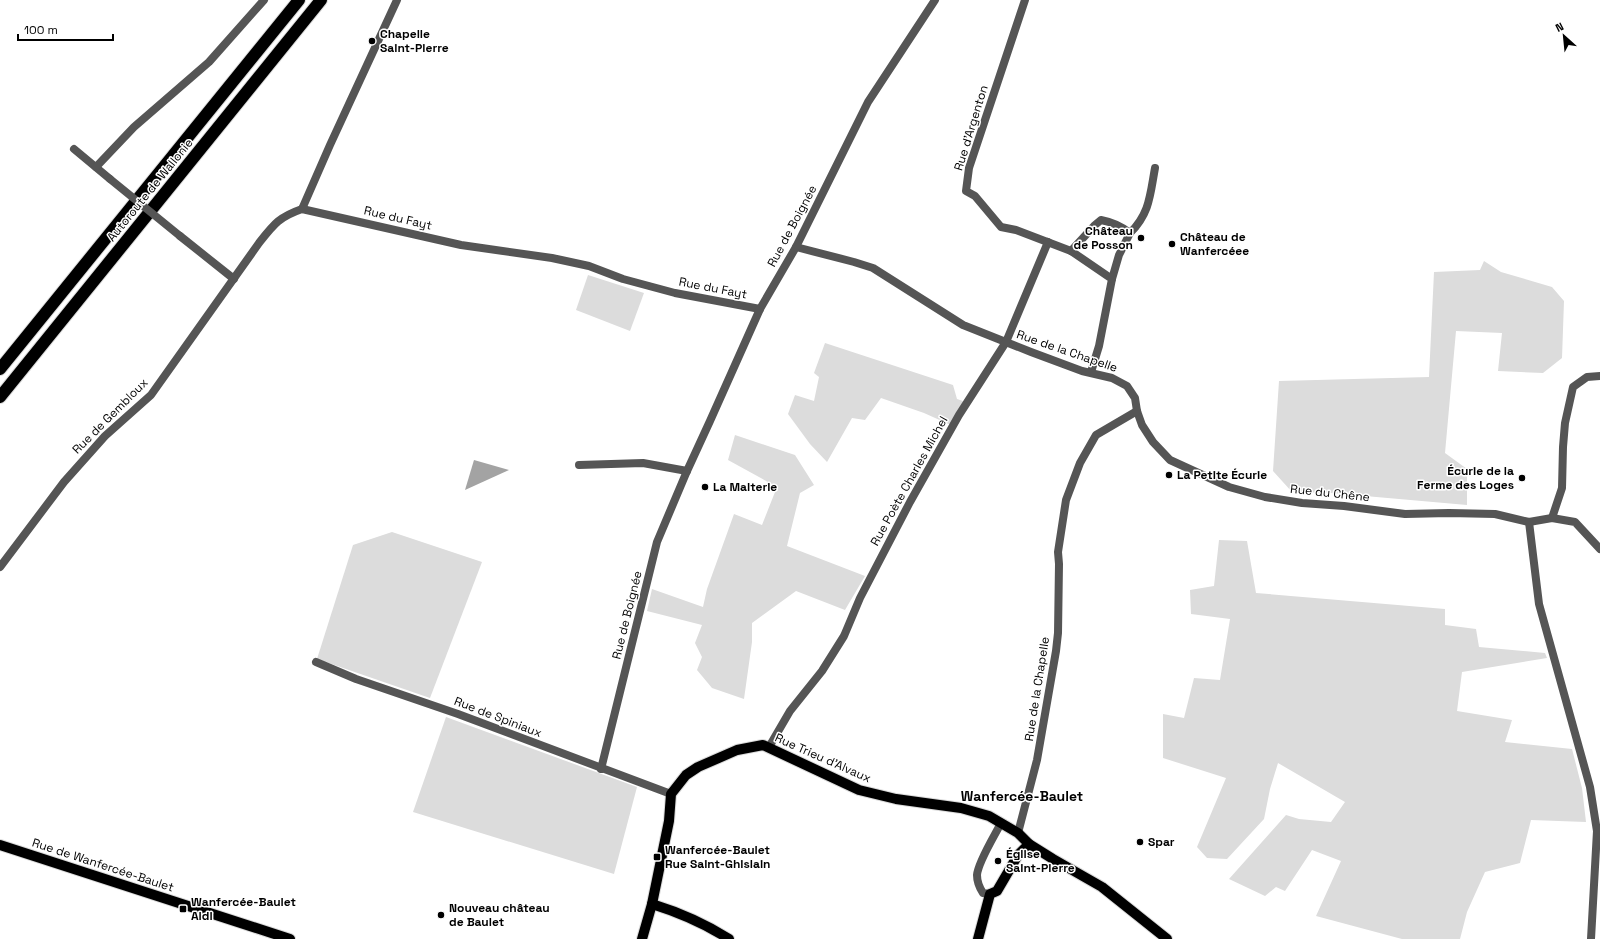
<svg xmlns="http://www.w3.org/2000/svg" width="1600" height="939" font-family="'Space Grotesk',sans-serif">
<style>
.green{fill:#dcdcdc}
.water{fill:#a3a3a3}
.lines{fill:none;stroke-linecap:round;stroke-linejoin:round}
.major-casing{stroke:#dbdbdb;stroke-width:12}
.highway-casing{stroke:#dbdbdb;stroke-width:14}
.minor{stroke:#555;stroke-width:8}
.major{stroke:#000;stroke-width:10}
.highway{stroke:#000;stroke-width:12}
.minor-bridge{stroke:#555;stroke-width:8}
.poi-dot{fill:#000;stroke:#fff;stroke-width:1.5}
.labels{text-anchor:middle;dominant-baseline:central;stroke-width:3;stroke-linejoin:round;paint-order:stroke}
.poi-label{font-size:12px;font-weight:bold;fill:#000;stroke:#fff;text-anchor:start}
.street-label{font-size:12px;fill:#000;stroke:#fff}
.quarter-label{font-size:14px;font-weight:bold;fill:#000;stroke:#fff}
</style>
<rect width="100%" height="100%" fill="#fff"/>
<!-- green -->
<g class="green">
<polygon points="1484,261 1501,272 1552,287 1564,301 1562,358 1543,373 1498,371 1502,333 1456,331 1445,453 1467,469 1467,505 1331,493 1292,492 1273,471 1279,381 1429,377 1434,272 1480,270"/>
<polygon points="588,275 644,293 630,331 576,310"/>
<polygon points="825,343 953,385 957,399 963,401 953,426 924,413 881,398 865,420 852,418 827,462 810,444 788,414 795,395 814,401 819,377 814,373"/>
<polygon points="735,435 795,455 814,485 800,493 787,546 865,576 845,610 796,591 752,623 752,642 744,699 712,688 697,670 702,657 695,643 702,625 647,611 652,589 703,607 707,589 734,514 762,525 777,487 728,460"/>
<polygon points="392,532 482,562 430,698 317,659 353,545"/>
<polygon points="1219,540 1247,541 1256,593 1445,609 1445,625 1476,629 1479,647 1545,653 1547,658 1462,672 1457,711 1512,720 1505,742 1572,749 1582,788 1586,822 1531,820 1520,863 1485,872 1467,912 1460,939 1402,939 1316,916 1341,861 1312,850 1285,891 1276,887 1265,896 1229,879 1286,815 1299,819 1331,822 1345,802 1278,763 1270,789 1264,819 1227,859 1207,858 1197,847 1226,778 1163,758 1163,714 1184,718 1194,678 1220,680 1230,619 1191,614 1190,590 1214,586"/>
<polygon points="446,717 637,787 614,874 413,812"/>
</g>
<!-- water -->
<polygon class="water" points="474,460 509,470 465,490"/>
<g class="lines">
<!-- major casing -->
<g class="major-casing">
<g id="major">
<polyline points="0,845 290,939"/>
<path d="M652,904C681,913 704,923 729,939"/>
<polyline points="642,939 652,904 669,821 671,794 686,775 698,767 737,750 763,745 859,790 896,799 961,808 989,816 1018,833 1029,844 1053,859 1102,887 1167,939"/>
<polyline points="978,939 990,894 997,891 1018,855 1029,844"/>
</g>
</g>
<!-- highway casing -->
<g class="highway-casing">
<g id="highway">
<polyline points="0,369 299,0"/>
<polyline points="0,397 321,0"/>
</g>
</g>
<!-- minor -->
<g class="minor">
<polyline points="1025,0 969,168 966,191 975,196 1001,227 1016,230 1071,251 1112,279 1099,346 1091,372"/>
<polyline points="74,149 110,179"/>
<polyline points="96,167 134,127 209,62 264,0"/>
<polyline points="302,209 330,145 397,0"/>
<path d="M1130,233C1150,213 1150,195 1155,168"/>
<polyline points="180,236 234,279"/>
<polyline points="796,247 854,262 873,268 963,325 1031,352 1082,371 1112,378 1127,386 1135,398 1137,411 1142,425 1153,442 1170,460 1229,487 1265,497 1302,503 1344,506 1405,514 1449,513 1495,514 1529,522 1552,518 1575,522 1600,549"/>
<path d="M1071,251L1095,225L1101,220C1112,222 1122,227 1130,233L1119,255L1112,279"/>
<polyline points="579,465 643,463 687,471"/>
<polyline points="1552,518 1562,488 1563,447 1565,423 1573,387 1587,377 1600,376"/>
<polyline points="1529,522 1539,604 1590,787 1597,831 1591,939"/>
<path d="M0,567L64,482L105,436L151,395L259,243C274,224 279,217 302,209L461,245L552,258L589,266L623,279L675,293L760,309"/>
<polyline points="316,662 356,679 458,714 671,794"/>
<polyline points="769,747 790,711 822,671 844,636 860,598 910,502 959,415 1006,342 1048,242"/>
<polyline points="601,769 657,542 687,471 710,421 760,309 796,247 868,102 935,0"/>
<polyline points="1018,833 1037,760 1056,651 1058,633 1059,564 1058,552 1066,500 1080,463 1096,435 1137,411"/>
<path d="M990,894L983,893C979,887 977,882 977,875C978,862 995,835 1001,823"/>
</g>
<!-- major -->
<use href="#major" class="major"/>
<!-- highway -->
<use href="#highway" class="highway"/>
<!-- minor-bridge -->
<polyline class="minor-bridge" points="110,179 180,236"/>
</g>
<!-- markers -->
<g class="poi-dot">
<circle cx="372" cy="41" r="4"/>
<circle cx="1141" cy="238" r="4"/>
<circle cx="1172" cy="244" r="4"/>
<circle cx="1169" cy="475" r="4"/>
<circle cx="1522" cy="478" r="4"/>
<circle cx="705" cy="487" r="4"/>
<circle cx="1140" cy="842" r="4"/>
<rect x="653" y="853" width="8" height="8" rx="2"/>
<circle cx="998" cy="861" r="4"/>
<rect x="179" y="905" width="8" height="8" rx="2"/>
<circle cx="441" cy="915" r="4"/>
</g>
<g class="labels">
<!-- poi labels -->
<g class="poi-label">
<text x="380" y="34">Chapelle<tspan x="380" dy="14">Saint-Pierre</tspan></text>
<text x="1133" y="231" text-anchor="end">Château<tspan x="1133" dy="14">de Posson</tspan></text>
<text x="1180" y="237">Château de<tspan x="1180" dy="14">Wanfercéee</tspan></text>
<text x="1514" y="471" text-anchor="end">Écurie de la<tspan x="1514" dy="14">Ferme des Loges</tspan></text>
<text x="1177" y="475">La Petite Écurie</text>
<text x="713" y="487">La Malterie</text>
<text x="1148" y="842">Spar</text>
<text x="665" y="850">Wanfercée-Baulet<tspan x="665" dy="14">Rue Saint-Ghislain</tspan></text>
<text x="1006" y="854">Église<tspan x="1006" dy="14">Saint-Pierre</tspan></text>
<text x="191" y="902">Wanfercée-Baulet<tspan x="191" dy="14">Aldi</tspan></text>
<text x="449" y="908">Nouveau château<tspan x="449" dy="14">de Baulet</tspan></text>
</g>
<!-- street labels -->
<g class="street-label">
<text transform="translate(971 128) rotate(-73)">Rue d'Argenton</text>
<text transform="translate(150 190) rotate(-51)">Autoroute de Wallonie</text>
<text transform="translate(398 218) rotate(13)">Rue du Fayt</text>
<text transform="translate(792 226) rotate(-62)">Rue de Boignée</text>
<text transform="translate(713 288) rotate(11)">Rue du Fayt</text>
<text transform="translate(1067 351) rotate(19)">Rue de la Chapelle</text>
<text transform="translate(110 416) rotate(-45)">Rue de Gembloux</text>
<text transform="translate(909 481) rotate(-61)">Rue Poète Charles Michel</text>
<text transform="translate(1330 493) rotate(6)">Rue du Chêne</text>
<text transform="translate(627 615) rotate(-76)">Rue de Boignée</text>
<text transform="translate(1037 689) rotate(-81)">Rue de la Chapelle</text>
<text transform="translate(498 717) rotate(21)">Rue de Spiniaux</text>
<text transform="translate(823 758) rotate(24)">Rue Trieu d'Alvaux</text>
<text transform="translate(103 865) rotate(18)">Rue de Wanfercée-Baulet</text>
</g>
<!-- quarter labels -->
<g class="quarter-label">
<text x="1022" y="796">Wanfercée-Baulet</text>
</g>
</g>
<!-- north arrow -->
<g transform="translate(1564 36) rotate(333)" stroke="#ffffff" stroke-width="3" paint-order="stroke">
<path d="M0-3L7 15L0 10L-7 15Z" fill="#000000"/>
<text y="-6" font-size="11" font-weight="bold" text-anchor="middle" fill="#000000">N</text>
</g>
<!-- scale -->
<path d="M18 34v6h95v-6" fill="none" stroke="#000000" stroke-width="2"/>
<text x="24" y="34" font-size="12" fill="#000000" stroke="#ffffff" stroke-width="3" paint-order="stroke">100 m</text>
</svg>
